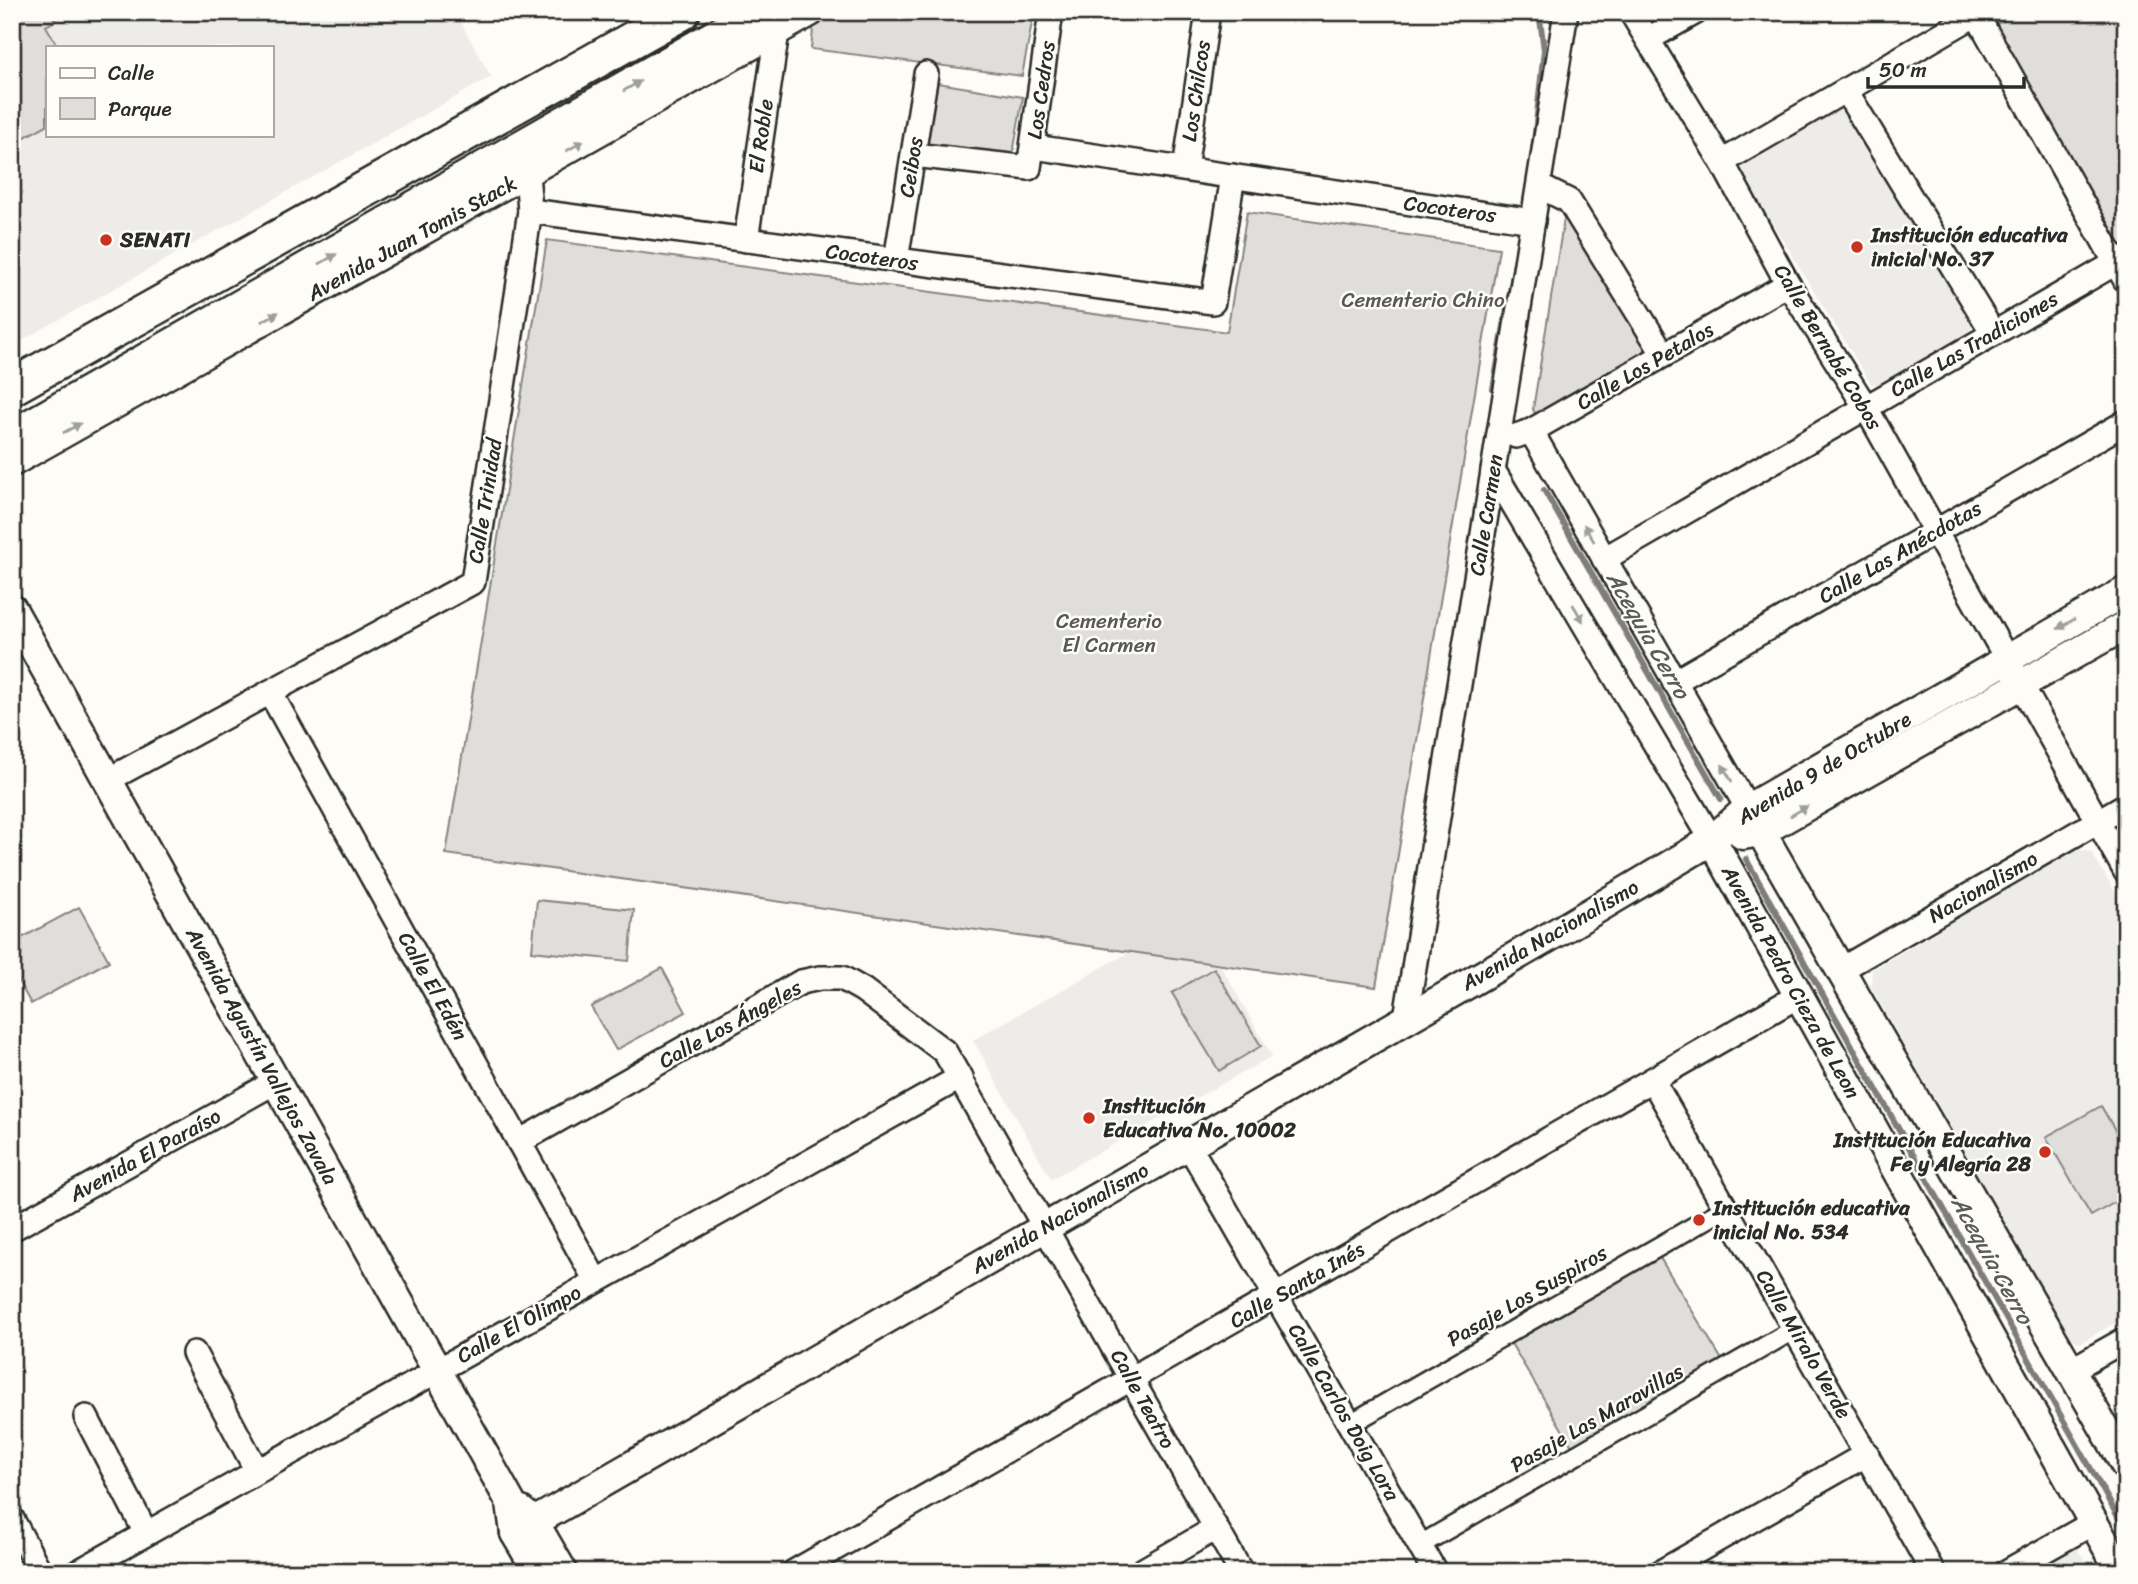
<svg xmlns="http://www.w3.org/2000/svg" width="2138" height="1584" font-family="Sriracha,sans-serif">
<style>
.built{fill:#edece8;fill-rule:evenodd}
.green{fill:#dfdeda;stroke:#858482;stroke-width:2}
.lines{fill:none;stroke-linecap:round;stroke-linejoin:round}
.stream{stroke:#7e7d7b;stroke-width:6}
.pedestrian-casing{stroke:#2b2b2b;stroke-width:23}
.minor-casing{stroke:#2b2b2b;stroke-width:28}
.tertiary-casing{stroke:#2b2b2b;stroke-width:33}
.primary-casing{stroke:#2b2b2b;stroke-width:40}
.pedestrian{stroke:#fdfcf7;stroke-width:18}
.minor{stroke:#fdfcf7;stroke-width:23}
.tertiary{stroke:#fdfcf7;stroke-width:28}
.primary{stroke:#fdfcf7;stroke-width:35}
.oneway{fill:#9e9e9b}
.poi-dot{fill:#c8321e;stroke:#fdfcf7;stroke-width:2.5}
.labels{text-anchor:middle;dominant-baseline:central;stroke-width:5;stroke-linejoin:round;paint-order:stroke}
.street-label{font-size:21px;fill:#2b2b2b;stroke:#fdfcf7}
.poi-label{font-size:21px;font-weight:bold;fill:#2b2b2b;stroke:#fdfcf7;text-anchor:start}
.park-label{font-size:21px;fill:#585857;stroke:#fdfcf7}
.water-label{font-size:23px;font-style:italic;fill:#5b5b5a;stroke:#fdfcf7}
</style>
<rect width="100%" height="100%" fill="#fdfcf7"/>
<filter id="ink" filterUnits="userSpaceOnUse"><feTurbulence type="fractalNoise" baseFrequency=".0143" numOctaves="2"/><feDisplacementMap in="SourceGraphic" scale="14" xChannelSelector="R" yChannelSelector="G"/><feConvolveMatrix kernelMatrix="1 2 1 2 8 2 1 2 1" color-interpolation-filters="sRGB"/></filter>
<g filter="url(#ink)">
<!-- built -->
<g class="built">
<path d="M12,12H455L491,77L12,346ZM47,47H271V135H47Z"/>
<polygon points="1833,109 1846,110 1972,323 1971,333 1878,384 1871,384 1741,172 1746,158"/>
<polygon points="2075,849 2091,852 2126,910 2126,1317 2080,1343 2069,1337 1871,987 1872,970"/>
<polygon points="1128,953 1221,966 1272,1056 1051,1179 973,1040"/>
<polygon points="2077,1548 2092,1572 2037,1572"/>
</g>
<!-- green -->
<g class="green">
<polygon points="12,12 51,12 55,21 46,26 58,47 47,47 47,125 12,144"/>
<polygon points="829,12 1034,12 1022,76 811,49 814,21"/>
<polygon points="2018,12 2118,12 2126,25 2126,242 2120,245 1995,25"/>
<polygon points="932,82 1023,97 1012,159 921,144"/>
<polygon points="1247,212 1499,248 1376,987 446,854 547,240 1227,332"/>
<polygon points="1565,212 1653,352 1536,416 1533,409"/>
<polygon points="537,900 634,910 629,961 532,951"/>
<polygon points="79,907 109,961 31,1004 12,970 12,943"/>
<polygon points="662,968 686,1012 616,1050 591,1007"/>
<polygon points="1214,968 1261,1046 1219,1071 1172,993"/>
<polygon points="2101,1106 2126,1149 2126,1196 2091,1216 2046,1137"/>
<polygon points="1657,1253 1722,1360 1573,1448 1509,1340"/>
</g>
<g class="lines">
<!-- stream -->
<g class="stream">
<polyline points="1533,151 1544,50 1540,19"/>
<polyline points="1493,389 1516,257"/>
<polyline points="1544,490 1721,799"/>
<polyline points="1746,859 2126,1531"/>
</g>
<!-- pedestrian casing -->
<g class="pedestrian-casing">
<g id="pedestrian">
<polyline points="1350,1424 1726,1208"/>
<polyline points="1420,1545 1795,1329"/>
</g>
</g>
<!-- minor casing -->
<g class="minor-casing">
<g id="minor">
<polyline points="1631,12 1722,162 1788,284 1865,406 2126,872"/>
<polyline points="1975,12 2126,281"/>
<polyline points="1648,39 1696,12"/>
<polyline points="1846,91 1993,333"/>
<polyline points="1034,147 1533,221"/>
<polyline points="913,155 1029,168 1051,12"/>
<polyline points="1722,162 1980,12"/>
<polyline points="1185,169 1208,12"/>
<polyline points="1539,186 1569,201 1664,355"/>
<polyline points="530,211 1213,302 1233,176"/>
<polyline points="746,240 777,32"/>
<polyline points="896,260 926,74"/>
<polyline points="1531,431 1756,823"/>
<polyline points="1516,436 1531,431 1788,284"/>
<polyline points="1493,470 1712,840"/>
<polyline points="1604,559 2126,257"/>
<polyline points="1674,682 2126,422"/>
<polyline points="270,692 596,1281"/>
<polyline points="106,781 473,582 530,211 527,173"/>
<polyline points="1840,970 2126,805"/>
<polyline points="1406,1018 1566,12"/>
<polyline points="1653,1081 1933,1572"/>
<polyline points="519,1142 801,982 820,978 842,978 863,990 945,1052 1241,1572"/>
<polyline points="1188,1144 1435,1572"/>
<polyline points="12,1229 277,1081"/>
<polyline points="194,1353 257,1471"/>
<polyline points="2071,1370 2126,1339"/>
<polyline points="86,1417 146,1533"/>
<polyline points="12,1519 40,1572"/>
<polyline points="78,1572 961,1077"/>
<polyline points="794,1572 1798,996"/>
<polyline points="1140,1572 1216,1528"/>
<polyline points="1661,1572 1867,1454"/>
<polyline points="2006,1572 2093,1523"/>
</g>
</g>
<!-- tertiary casing -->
<g class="tertiary-casing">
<g id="tertiary">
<polyline points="12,462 810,12"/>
<polyline points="12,609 511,1503 515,1533 538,1572"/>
<polyline points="1761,832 2126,1466"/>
<polyline points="1743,835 1761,832 2126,625"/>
<polyline points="1712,840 2121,1572"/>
<polyline points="521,1511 534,1522 563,1572"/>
<polyline points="515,1533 1568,926 1712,840 1747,809 2126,591"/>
</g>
</g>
<!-- primary casing -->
<g class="primary-casing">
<g id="primary">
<polyline points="12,387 682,12"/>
<polyline points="12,438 761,12"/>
</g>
</g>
<!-- pedestrian -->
<use href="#pedestrian" class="pedestrian"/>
<!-- minor -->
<use href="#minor" class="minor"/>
<!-- tertiary -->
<use href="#tertiary" class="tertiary"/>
<!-- primary -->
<use href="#primary" class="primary"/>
</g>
<!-- one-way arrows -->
<defs><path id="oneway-solid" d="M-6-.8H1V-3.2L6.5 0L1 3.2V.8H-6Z" transform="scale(1.75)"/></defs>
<g class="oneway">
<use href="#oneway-solid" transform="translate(632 86) rotate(-30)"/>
<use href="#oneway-solid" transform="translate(575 146) rotate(-30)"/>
<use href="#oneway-solid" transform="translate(328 259) rotate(-30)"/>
<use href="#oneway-solid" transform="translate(270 317) rotate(-29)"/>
<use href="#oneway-solid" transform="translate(72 428) rotate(-29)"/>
<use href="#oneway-solid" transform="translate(1589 533) rotate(-120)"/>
<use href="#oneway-solid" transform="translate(1578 613) rotate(59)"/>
<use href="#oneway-solid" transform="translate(2066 624) rotate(150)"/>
<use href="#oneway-solid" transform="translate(1727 773) rotate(-120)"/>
<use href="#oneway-solid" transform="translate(1799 811) rotate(-30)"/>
</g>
</g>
<!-- markers -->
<g class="poi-dot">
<circle cx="106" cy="240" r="7"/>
<circle cx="1857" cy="247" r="7"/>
<circle cx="1089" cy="1118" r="7"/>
<circle cx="2045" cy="1152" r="7"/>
<circle cx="1699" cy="1220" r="7"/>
</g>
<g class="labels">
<!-- street labels -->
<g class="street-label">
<text transform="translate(1041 90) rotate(-82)">Los Cedros</text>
<text transform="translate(1196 91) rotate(-82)">Los Chilcos</text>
<text transform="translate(761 136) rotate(-82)">El Roble</text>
<text transform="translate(911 167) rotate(-81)">Ceibos</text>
<text transform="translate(1450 209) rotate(8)">Cocoteros</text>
<text transform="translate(412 238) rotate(-29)">Avenida Juan Tomis Stack</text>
<text transform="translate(872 257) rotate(8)">Cocoteros</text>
<text transform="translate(1974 344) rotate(-30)">Calle Las Tradiciones</text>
<text transform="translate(1828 347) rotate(59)">Calle Bernabé Cobos</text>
<text transform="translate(1645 366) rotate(-30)">Calle Los Petalos</text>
<text transform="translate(485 501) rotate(-81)">Calle Trinidad</text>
<text transform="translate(1486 515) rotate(-81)">Calle Carmen</text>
<text transform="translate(1900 552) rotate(-30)">Calle Las Anécdotas</text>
<text transform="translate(1824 768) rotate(-31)">Avenida 9 de Octubre</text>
<text transform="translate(1983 887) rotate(-30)">Nacionalismo</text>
<text transform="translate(1550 935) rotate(-30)">Avenida Nacionalismo</text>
<text transform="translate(1791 982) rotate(61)">Avenida Pedro Cieza de Leon</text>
<text transform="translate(433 986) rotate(61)">Calle El Edén</text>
<text transform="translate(730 1024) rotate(-29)">Calle Los Ángeles</text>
<text transform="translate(262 1056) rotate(61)">Avenida Agustín Vallejos Zavala</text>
<text transform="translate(145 1155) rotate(-29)">Avenida El Paraíso</text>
<text transform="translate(1060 1218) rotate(-30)">Avenida Nacionalismo</text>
<text transform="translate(1297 1285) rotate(-30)">Calle Santa Inés</text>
<text transform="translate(1527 1296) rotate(-30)">Pasaje Los Suspiros</text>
<text transform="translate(519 1324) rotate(-29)">Calle El Olimpo</text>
<text transform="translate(1804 1344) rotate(60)">Calle Miralo Verde</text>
<text transform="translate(1143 1399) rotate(61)">Calle Teatro</text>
<text transform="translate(1344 1412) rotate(60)">Calle Carlos Doig Lora</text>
<text transform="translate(1597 1418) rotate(-30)">Pasaje Las Maravillas</text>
</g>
<!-- poi labels -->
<g class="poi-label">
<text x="1871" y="235">Institución educativa<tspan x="1871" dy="24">inicial No. 37</tspan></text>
<text x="120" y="240">SENATI</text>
<text x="1103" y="1106">Institución<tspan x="1103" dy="24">Educativa No. 10002</tspan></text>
<text x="2031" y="1140" text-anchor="end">Institución Educativa<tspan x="2031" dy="24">Fe y Alegría 28</tspan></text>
<text x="1713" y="1208">Institución educativa<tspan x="1713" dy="24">inicial No. 534</tspan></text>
</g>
<!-- park labels -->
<g class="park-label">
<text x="1423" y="300">Cementerio Chino</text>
<text x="1109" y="621">Cementerio<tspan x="1109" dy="24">El Carmen</tspan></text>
</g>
<!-- water labels -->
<g class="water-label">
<text transform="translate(1648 635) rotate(60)">Acequia Cerro</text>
<text transform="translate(1992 1260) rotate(61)">Acequia Cerro</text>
</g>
</g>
<!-- margin -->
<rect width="2138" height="1584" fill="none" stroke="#fdfcf7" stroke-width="42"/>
<rect x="21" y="21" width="2096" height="1542" fill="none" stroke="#2b2b2b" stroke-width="2.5" filter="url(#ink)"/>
<!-- legend -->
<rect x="46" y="46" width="228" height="91" fill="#fdfcf7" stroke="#a9a8a5" stroke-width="2"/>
<rect x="60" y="68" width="35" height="10" fill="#fdfcf7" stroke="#a9a8a5" stroke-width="2"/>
<text x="108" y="80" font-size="21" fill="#2b2b2b">Calle</text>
<rect x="60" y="98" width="35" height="21" fill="#dfdeda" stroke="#a9a8a5" stroke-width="2"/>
<text x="108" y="116" font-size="21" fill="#2b2b2b">Parque</text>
<!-- scale -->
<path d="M1868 77v10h156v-10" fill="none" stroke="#2b2b2b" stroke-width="3.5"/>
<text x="1879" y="77" font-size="21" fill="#2b2b2b" stroke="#fdfcf7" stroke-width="5" paint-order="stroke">50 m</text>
</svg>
